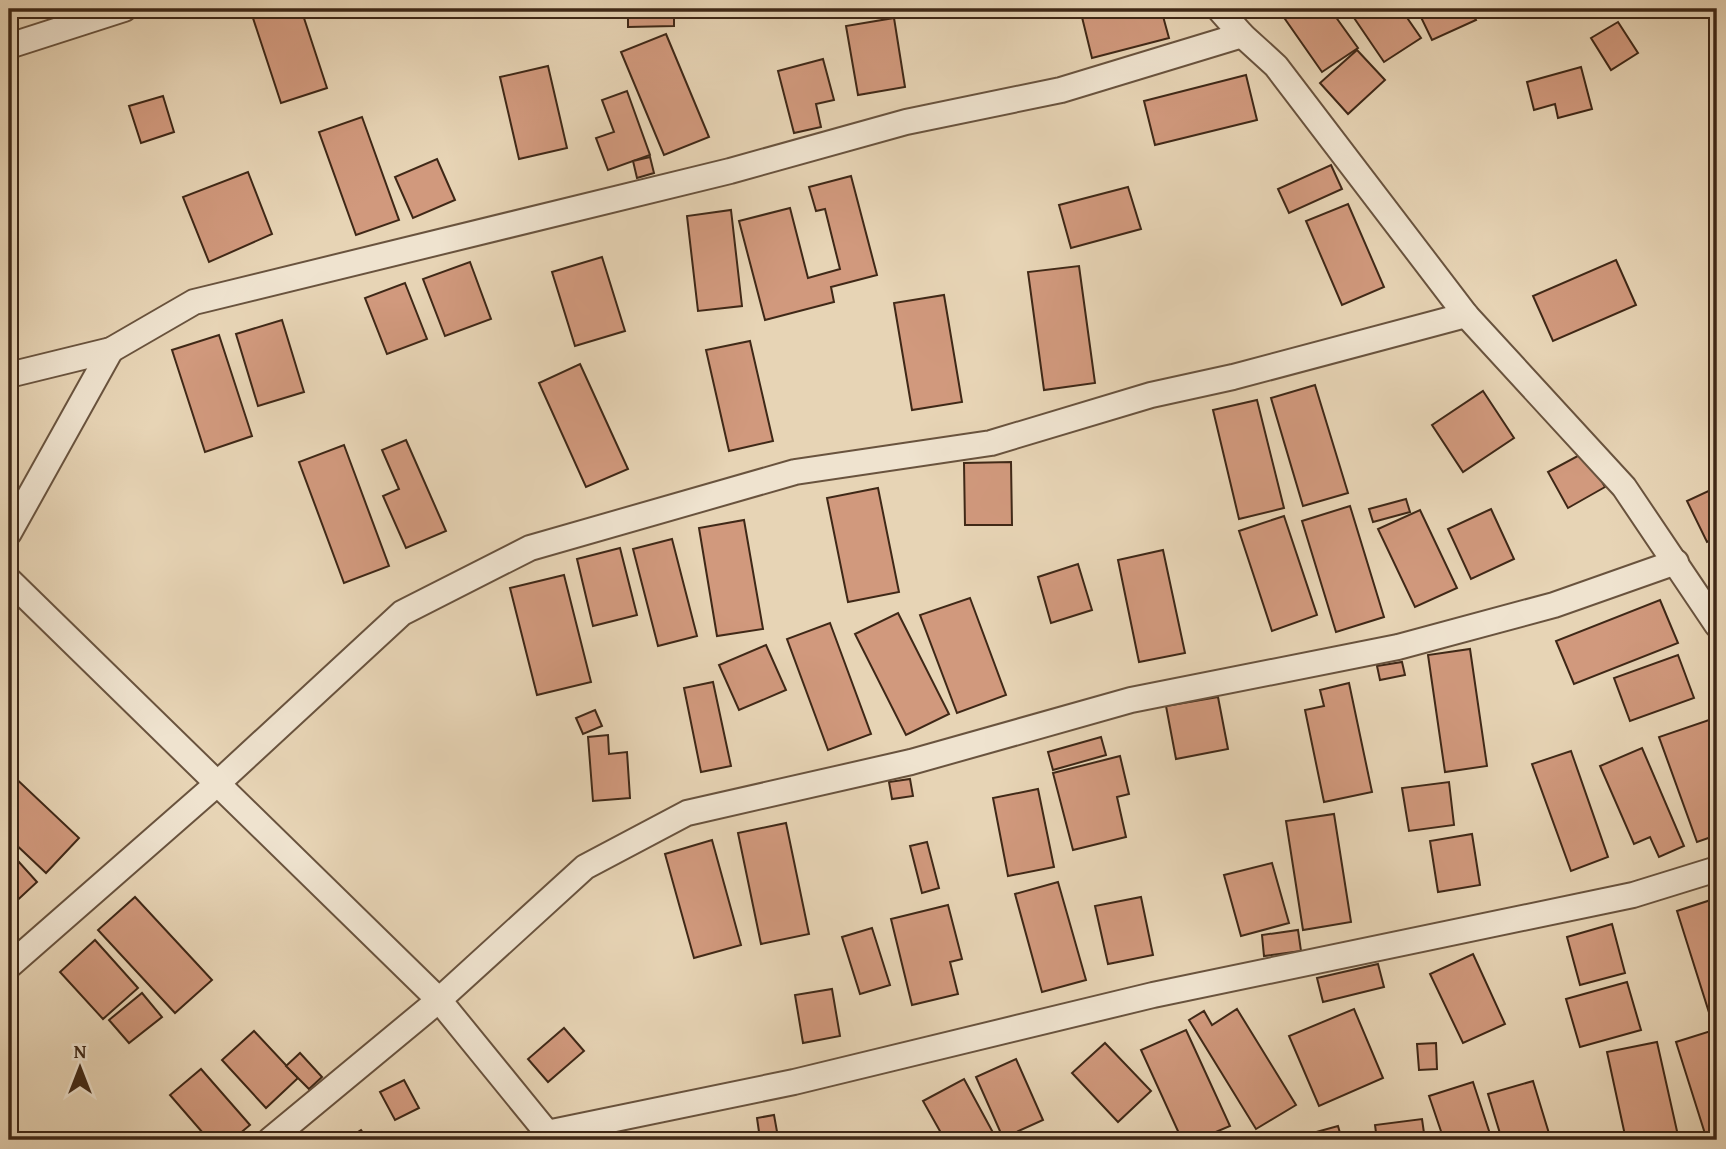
<svg xmlns="http://www.w3.org/2000/svg" width="1726" height="1149" font-family="'Gentium Book Plus',serif">
<style>
.building{fill:#d1997d;stroke:#3f2817;stroke-width:2}
.lines{fill:none;stroke-linecap:round;stroke-linejoin:round}
.street-casing{stroke:#69533e;stroke-width:28}
.street{stroke:#efe3cf;stroke-width:24}
</style>
<rect width="100%" height="100%" fill="#e7d4b5"/>
<filter id="stains"><feTurbulence type="fractalNoise" baseFrequency=".00286" numOctaves="4"/><feColorMatrix values="0 0 0 0 .2 0 0 0 0 .09 0 0 0 0 .02 0 0 0 .5 -.17"/></filter>
<radialGradient id="worn" r=".72"><stop offset=".6" stop-color="#630" stop-opacity="0"/><stop offset="1" stop-color="#630" stop-opacity=".3"/></radialGradient>
<!-- building -->
<g class="building">
<polygon points="250,9 301,9 327,88 281,103"/>
<polygon points="628,9 674,9 674,26 628,27"/>
<polygon points="1080,9 1161,9 1169,38 1092,58"/>
<polygon points="1300,9 1330,9 1358,48 1322,72 1285,19"/>
<polygon points="1348,9 1401,9 1421,38 1384,62"/>
<polygon points="1417,9 1470,9 1476,20 1432,40"/>
<polygon points="894,18 905,87 858,95 846,26"/>
<polygon points="1618,22 1638,53 1611,70 1591,38"/>
<polygon points="666,34 709,137 664,155 621,52"/>
<polygon points="1357,50 1385,80 1348,114 1320,83"/>
<polygon points="823,59 834,100 816,104 821,127 794,133 778,71"/>
<polygon points="548,66 567,148 519,159 500,77"/>
<polygon points="1581,67 1592,109 1558,118 1555,104 1534,110 1527,82"/>
<polygon points="1246,75 1257,120 1155,145 1144,101"/>
<polygon points="627,91 650,155 608,170 596,138 614,132 602,100"/>
<polygon points="163,96 174,132 141,143 129,106"/>
<polygon points="362,117 399,220 356,235 319,132"/>
<polygon points="650,157 654,173 637,178 633,161"/>
<polygon points="437,159 455,200 413,218 395,177"/>
<polygon points="1331,165 1342,189 1289,213 1278,189"/>
<polygon points="248,172 272,234 209,262 183,197"/>
<polygon points="851,176 877,275 831,287 834,302 765,320 739,221 790,208 808,278 840,269 825,209 816,211 809,187"/>
<polygon points="1128,187 1141,229 1071,248 1059,205"/>
<polygon points="1348,204 1384,287 1342,305 1306,221"/>
<polygon points="731,210 742,306 698,311 687,216"/>
<polygon points="602,257 625,331 575,346 552,272"/>
<polygon points="1616,260 1636,305 1553,341 1533,296"/>
<polygon points="470,262 491,319 445,336 423,279"/>
<polygon points="1079,266 1095,383 1044,390 1028,272"/>
<polygon points="405,283 427,339 387,354 365,298"/>
<polygon points="944,295 962,402 912,410 894,303"/>
<polygon points="282,320 304,392 258,406 236,334"/>
<polygon points="219,335 252,436 205,452 172,350"/>
<polygon points="750,341 773,441 729,451 706,350"/>
<polygon points="580,364 628,469 586,487 539,383"/>
<polygon points="1315,385 1348,493 1303,506 1271,398"/>
<polygon points="1483,391 1514,438 1463,472 1432,425"/>
<polygon points="1257,400 1284,508 1239,519 1213,410"/>
<polygon points="406,440 446,531 406,548 383,496 399,489 382,450"/>
<polygon points="344,445 389,566 344,583 299,462"/>
<polygon points="1585,452 1605,487 1568,508 1548,472"/>
<polygon points="1011,462 1012,525 965,525 964,463"/>
<polygon points="1717,487 1717,537 1707,542 1687,501"/>
<polygon points="878,488 899,592 848,602 827,498"/>
<polygon points="1406,499 1410,512 1373,522 1369,509"/>
<polygon points="1350,506 1384,617 1336,632 1302,521"/>
<polygon points="1491,509 1514,559 1471,579 1448,529"/>
<polygon points="1420,510 1457,588 1415,607 1378,529"/>
<polygon points="1284,516 1317,615 1272,631 1239,531"/>
<polygon points="744,520 763,629 717,636 699,528"/>
<polygon points="672,539 697,636 658,646 633,549"/>
<polygon points="620,548 637,615 593,626 577,559"/>
<polygon points="1163,550 1185,653 1139,662 1118,560"/>
<polygon points="1078,564 1092,610 1051,623 1038,577"/>
<polygon points="564,575 591,682 537,695 510,588"/>
<polygon points="970,598 1006,695 957,713 920,615"/>
<polygon points="1660,600 1678,643 1574,684 1556,641"/>
<polygon points="898,613 949,714 906,735 855,634"/>
<polygon points="830,623 871,734 828,750 787,639"/>
<polygon points="766,645 786,690 739,710 719,665"/>
<polygon points="1470,649 1487,766 1445,772 1428,655"/>
<polygon points="1678,655 1694,698 1630,721 1614,678"/>
<polygon points="1402,662 1405,675 1380,680 1377,666"/>
<polygon points="713,682 731,766 701,772 684,688"/>
<polygon points="1349,683 1372,792 1324,802 1305,710 1324,706 1320,690"/>
<polygon points="1218,697 1228,749 1176,759 1166,706"/>
<polygon points="595,710 602,726 583,734 576,718"/>
<polygon points="1709,720 1717,744 1717,835 1697,842 1659,737"/>
<polygon points="608,735 609,754 627,752 630,798 593,801 588,737"/>
<polygon points="1101,737 1106,755 1053,770 1048,752"/>
<polygon points="1642,748 1684,846 1659,857 1650,837 1634,844 1600,766"/>
<polygon points="1571,751 1608,857 1571,871 1532,764"/>
<polygon points="1120,756 1129,794 1117,797 1126,837 1073,850 1053,773"/>
<polygon points="9,772 79,838 46,873 9,838"/>
<polygon points="910,779 913,796 892,799 889,782"/>
<polygon points="1449,782 1454,825 1409,831 1402,788"/>
<polygon points="1038,789 1054,867 1008,876 993,798"/>
<polygon points="1334,814 1351,922 1303,930 1286,821"/>
<polygon points="786,823 809,934 761,944 738,833"/>
<polygon points="1472,834 1480,885 1438,892 1430,841"/>
<polygon points="712,840 741,945 694,958 665,854"/>
<polygon points="927,842 939,888 922,893 910,846"/>
<polygon points="9,851 37,882 9,908"/>
<polygon points="1272,863 1289,923 1241,936 1224,875"/>
<polygon points="1058,882 1086,980 1042,992 1015,894"/>
<polygon points="135,897 212,980 175,1013 98,930"/>
<polygon points="1141,897 1153,955 1108,964 1095,906"/>
<polygon points="1717,898 1717,1021 1712,1022 1677,911"/>
<polygon points="948,905 962,959 950,962 958,994 912,1005 891,919"/>
<polygon points="1612,924 1625,973 1580,985 1567,937"/>
<polygon points="872,928 890,985 860,994 842,937"/>
<polygon points="1298,930 1301,951 1264,956 1262,935"/>
<polygon points="95,940 138,988 103,1019 60,972"/>
<polygon points="1473,954 1505,1024 1463,1043 1430,974"/>
<polygon points="1378,964 1384,987 1323,1002 1317,978"/>
<polygon points="1627,982 1641,1030 1580,1047 1566,999"/>
<polygon points="832,989 840,1036 803,1043 795,995"/>
<polygon points="142,993 162,1017 129,1043 109,1020"/>
<polygon points="1237,1009 1296,1105 1256,1129 1189,1020 1204,1011 1212,1025"/>
<polygon points="1354,1009 1383,1078 1319,1106 1289,1036"/>
<polygon points="564,1028 584,1051 548,1082 528,1059"/>
<polygon points="1717,1029 1717,1140 1707,1140 1676,1042"/>
<polygon points="1186,1030 1230,1126 1197,1140 1182,1140 1141,1050"/>
<polygon points="254,1031 298,1078 266,1108 222,1060"/>
<polygon points="1657,1042 1679,1140 1626,1140 1607,1052"/>
<polygon points="1105,1043 1151,1091 1118,1122 1072,1073"/>
<polygon points="1436,1043 1437,1069 1419,1070 1417,1044"/>
<polygon points="300,1053 322,1077 309,1089 286,1066"/>
<polygon points="1016,1059 1043,1120 1003,1138 976,1077"/>
<polygon points="201,1069 250,1125 232,1140 209,1140 170,1095"/>
<polygon points="964,1079 997,1140 945,1140 923,1101"/>
<polygon points="404,1080 419,1108 395,1120 380,1092"/>
<polygon points="1533,1081 1551,1140 1502,1140 1488,1094"/>
<polygon points="1473,1082 1492,1140 1444,1140 1429,1096"/>
<polygon points="774,1115 778,1137 760,1139 757,1118"/>
<polygon points="1422,1119 1425,1140 1377,1140 1375,1125"/>
<polygon points="1338,1126 1342,1140 1298,1140 1298,1137"/>
<polygon points="361,1130 368,1140 345,1140"/>
</g>
<g class="lines">
<!-- street casing -->
<g class="street-casing">
<g id="street">
<polyline points="1219,9 1242,35 1276,66 1466,315 1624,487 1717,625"/>
<polyline points="9,46 124,9"/>
<polyline points="9,375 111,350 194,302 730,171 906,122 1061,90 1242,35"/>
<polyline points="9,533 111,350"/>
<polyline points="9,580 439,1000 553,1140"/>
<polyline points="9,966 218,783 402,613 530,548 795,472 991,443 1151,395 1233,377 1466,315"/>
<polyline points="547,1133 794,1082 1153,995 1633,895 1717,869"/>
<polyline points="270,1140 439,1000 585,867 687,813 911,762 1131,700 1398,647 1554,605 1676,562"/>
</g>
</g>
<!-- street -->
<use href="#street" class="street"/>
</g>
<!-- margin -->
<rect width="1726" height="1149" fill="none" stroke="#e7d4b5" stroke-width="35"/>
<rect x="10" y="10" width="1705" height="1128" fill="none" stroke="#3f2817" stroke-width="3.5"/>
<rect x="18" y="18" width="1691" height="1114" fill="none" stroke="#3f2817" stroke-width="2"/>
<!-- north arrow -->
<g transform="translate(80 1068)" stroke="#efe3cf" stroke-width="5" paint-order="stroke">
<path d="M0-5L12 26L0 18L-12 26Z" fill="#3f2817"/>
<text y="-10" font-size="19" font-weight="bold" text-anchor="middle" fill="#3f2817">N</text>
</g>
<rect width="100%" height="100%" filter="url(#stains)"/>
<rect width="100%" height="100%" fill="url(#worn)"/>
</svg>
